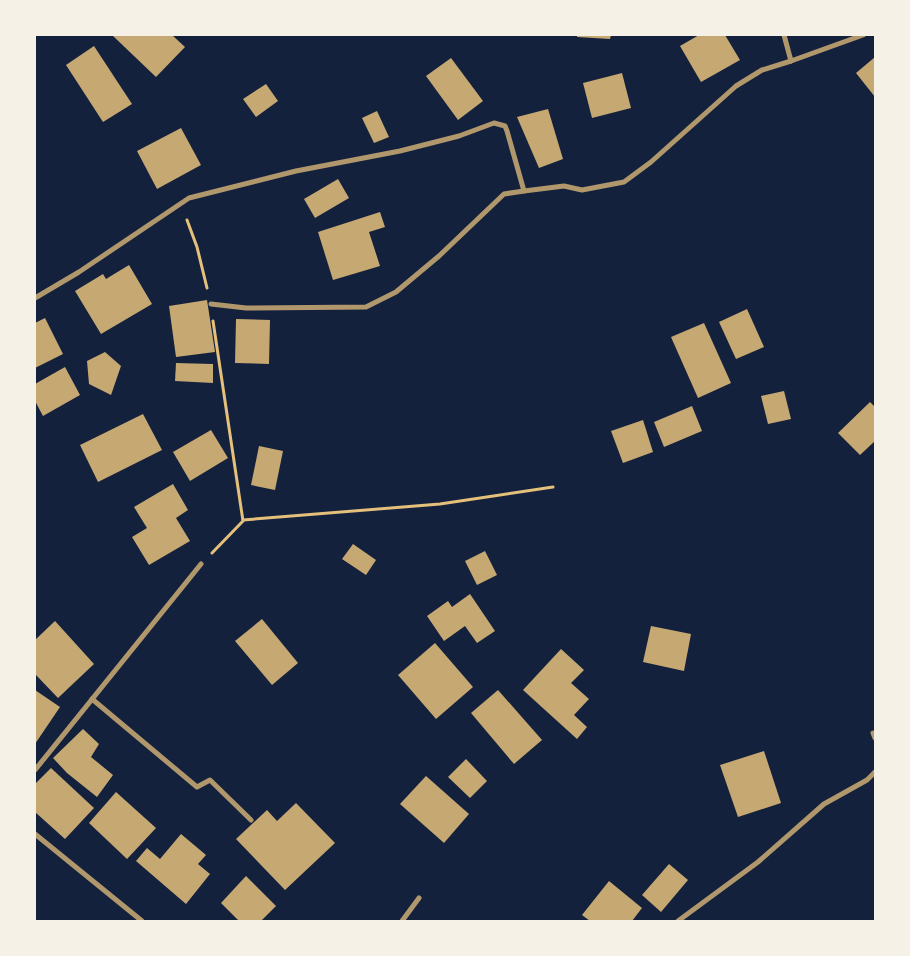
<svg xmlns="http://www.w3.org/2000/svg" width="910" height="956" font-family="'DejaVu Sans',sans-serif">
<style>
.building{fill:#c6a872}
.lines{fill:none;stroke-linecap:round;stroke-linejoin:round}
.path{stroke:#e5c07b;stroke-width:3}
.minor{stroke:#b1986c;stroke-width:5}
</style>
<rect width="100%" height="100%" fill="#14213d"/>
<!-- building -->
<g class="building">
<polygon points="112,35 172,35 185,47 156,77"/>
<polygon points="577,35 611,35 610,39 577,37"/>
<polygon points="699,35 725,35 740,60 701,82 680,46"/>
<polygon points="94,46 132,104 103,122 66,65"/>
<polygon points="875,57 875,97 856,73"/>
<polygon points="451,58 483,101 458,120 426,76"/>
<polygon points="622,73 631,108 592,118 583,83"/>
<polygon points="266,84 278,101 256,117 243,99"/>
<polygon points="548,109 563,159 539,168 517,117"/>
<polygon points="377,111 389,137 374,143 362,118"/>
<polygon points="181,128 201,165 157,189 137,151"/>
<polygon points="338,179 349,198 315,218 304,199"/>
<polygon points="380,212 385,227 369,232 380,266 333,280 318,232"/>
<polygon points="129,265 152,304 101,334 75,291 103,274 106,279"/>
<polygon points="207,300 215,352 176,357 169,306"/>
<polygon points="747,309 764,347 736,359 719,322"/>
<polygon points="45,318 63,354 35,368 35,323"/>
<polygon points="236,319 270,320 269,364 235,363"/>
<polygon points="704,323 731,383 698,398 671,337"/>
<polygon points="105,352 121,366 111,395 89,384 87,361"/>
<polygon points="176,363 213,364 213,383 175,381"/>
<polygon points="65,367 80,395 43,416 35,401 35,384"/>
<polygon points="784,391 791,419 768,424 761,396"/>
<polygon points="870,402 875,407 875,441 860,455 838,433"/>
<polygon points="692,406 702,431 664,447 654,422"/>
<polygon points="143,414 162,450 98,482 80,445"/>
<polygon points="643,420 653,452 623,463 611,431"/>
<polygon points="211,430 228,458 190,481 173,452"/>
<polygon points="259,446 283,451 275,490 251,485"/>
<polygon points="173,484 188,510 176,518 190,541 149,565 132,537 147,528 134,507"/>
<polygon points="353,544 376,560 366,575 342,559"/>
<polygon points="485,551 497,575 477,585 465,561"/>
<polygon points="470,594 495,631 477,643 465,626 444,641 427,616 448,601 452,607"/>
<polygon points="262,619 298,663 272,685 235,641"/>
<polygon points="55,621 94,664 58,698 35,674 35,640"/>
<polygon points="651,626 691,634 684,671 643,662"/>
<polygon points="435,643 473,687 436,719 398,675"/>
<polygon points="561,649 584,670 571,683 589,699 574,715 587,727 577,739 523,690"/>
<polygon points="35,690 60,707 35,744"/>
<polygon points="498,690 542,740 514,764 471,713"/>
<polygon points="83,729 99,744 91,757 113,775 97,797 67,773 53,758"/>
<polygon points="764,751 781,803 738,817 720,765"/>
<polygon points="466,759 487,781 470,798 448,777"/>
<polygon points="51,768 94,808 65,839 35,812 35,784"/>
<polygon points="426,776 469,814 444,843 400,804"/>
<polygon points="116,792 156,828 127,859 89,823"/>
<polygon points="296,803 335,843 285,890 236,839 267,810 277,821"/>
<polygon points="181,834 206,855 198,864 210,874 186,904 136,861 147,848 160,859"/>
<polygon points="669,864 688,880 661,912 642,895"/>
<polygon points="246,876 276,906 261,921 239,921 221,903"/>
<polygon points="609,881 642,908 632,921 590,921 582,915"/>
</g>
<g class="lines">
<!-- path -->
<g class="path">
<polyline points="187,220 197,247 207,288"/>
<polyline points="243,520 440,504 553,487"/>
<polyline points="212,553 243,521 213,321"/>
</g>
<!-- minor -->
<g class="minor">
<polyline points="784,35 791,61 863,35"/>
<polyline points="35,298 79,272 189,198 296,171 400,151 459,136 494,123 505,126 507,131 524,191 564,186 582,190 624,182 651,162 736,86 762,70 791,61"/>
<polyline points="211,304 246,308 366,307 396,292 439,256 504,194 524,191"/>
<polyline points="92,699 197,787 210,780 251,820"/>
<polyline points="873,733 875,738"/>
<polyline points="35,770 201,564"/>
<polyline points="35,834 142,921"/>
<polyline points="402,921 419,898"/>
<polyline points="678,921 758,862 824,804 867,780 875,772"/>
</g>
</g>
<!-- border -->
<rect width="910" height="956" fill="none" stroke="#f6f1e7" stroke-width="72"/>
</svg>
